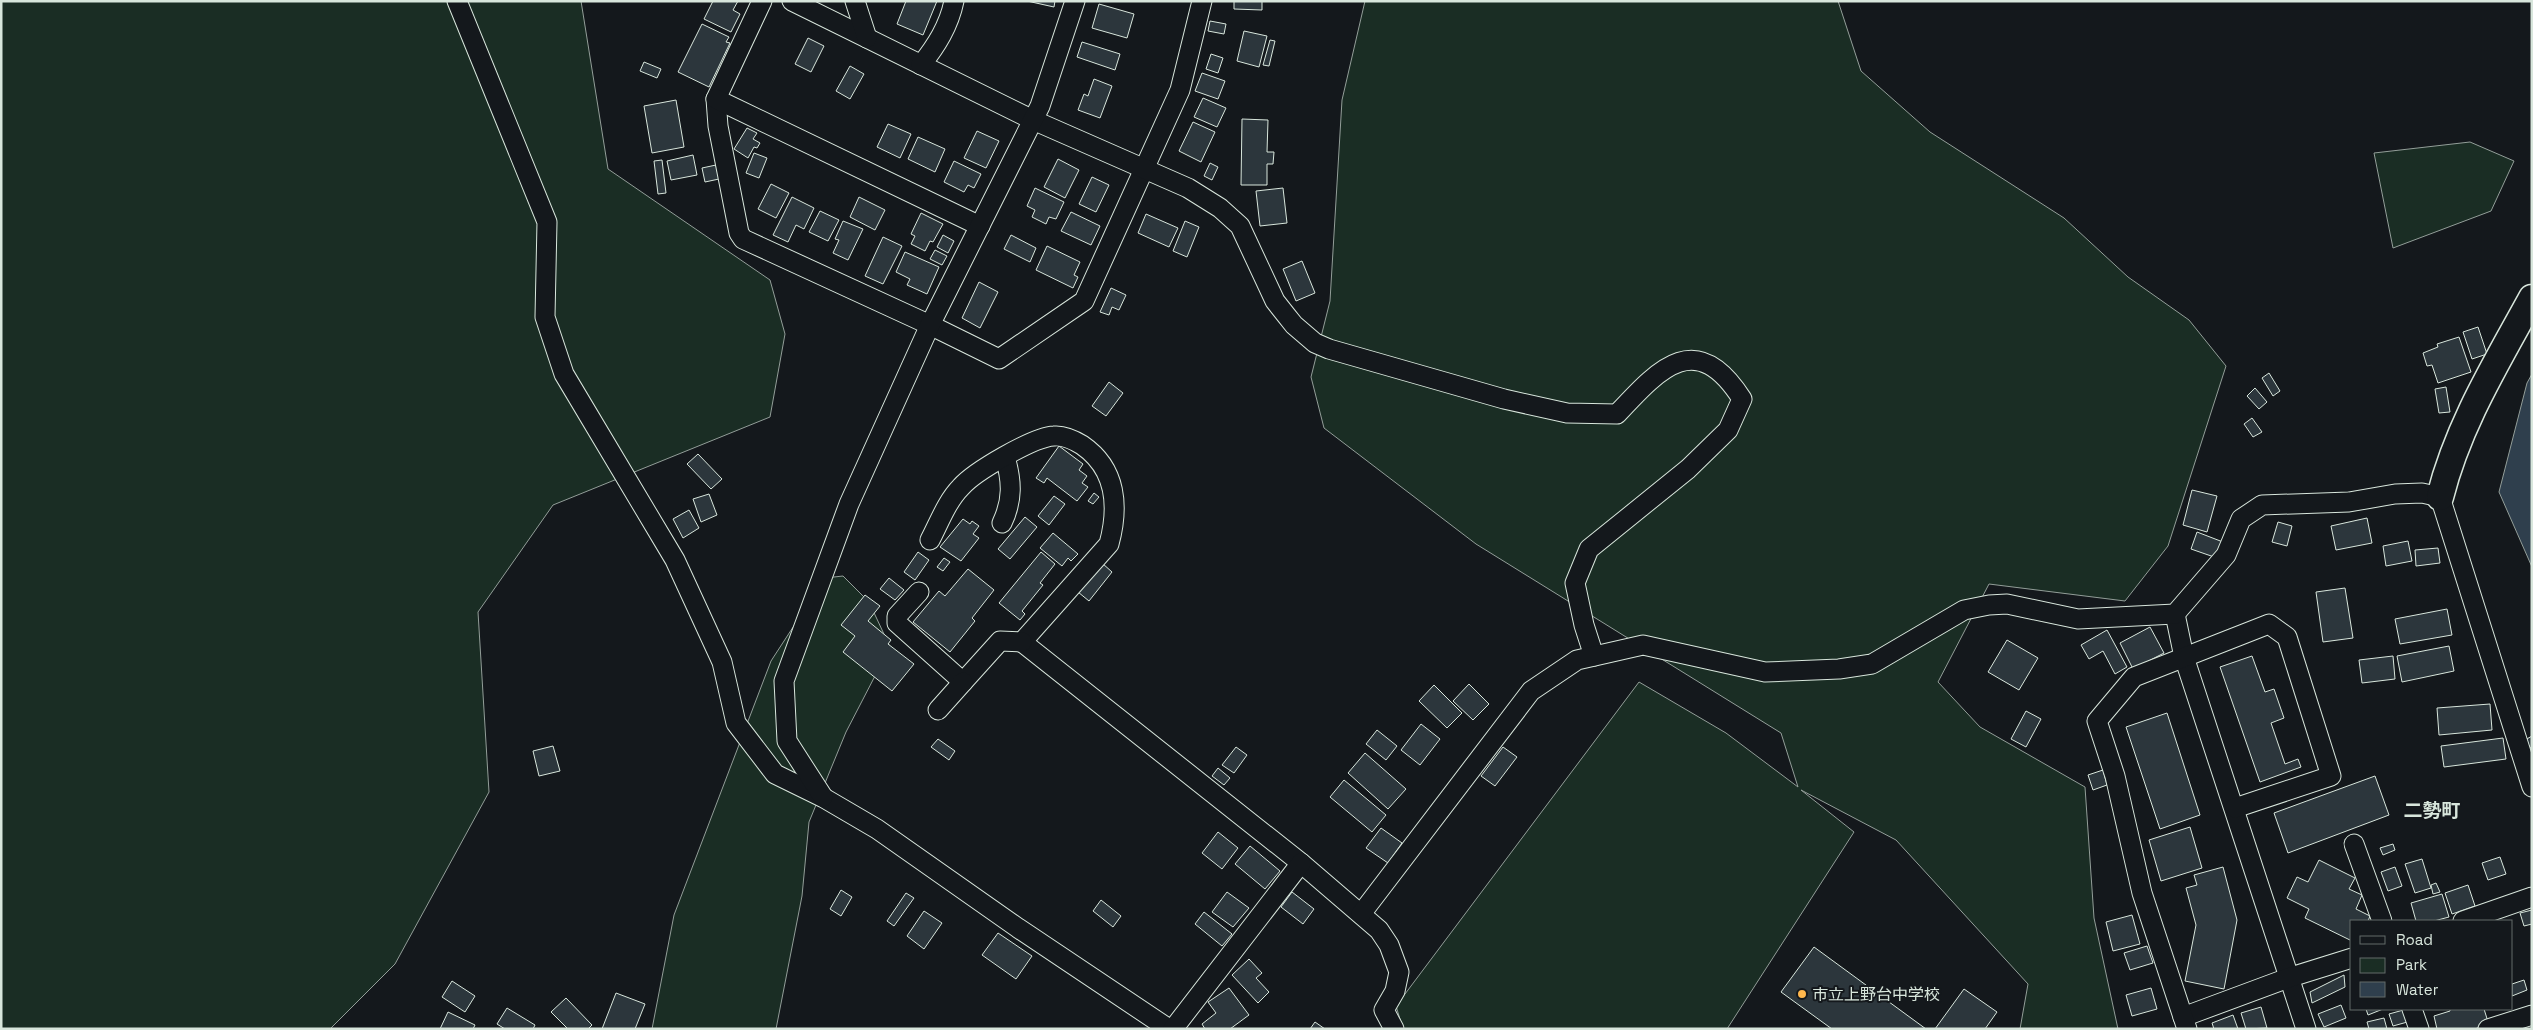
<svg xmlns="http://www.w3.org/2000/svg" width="2533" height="1030" font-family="'Space Grotesk','Noto Sans JP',sans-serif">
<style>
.green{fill:#1a2d24;stroke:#939e99}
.water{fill:#2f3f4d;stroke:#939e99}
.building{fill:#2c363c;stroke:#d8e6dc}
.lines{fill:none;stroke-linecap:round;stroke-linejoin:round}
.street-casing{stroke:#d8e6dc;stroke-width:21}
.secondary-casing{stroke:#d8e6dc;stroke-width:29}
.street{stroke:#14181c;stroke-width:19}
.secondary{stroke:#14181c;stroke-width:26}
.poi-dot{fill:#ffb74d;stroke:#14181c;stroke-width:2}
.labels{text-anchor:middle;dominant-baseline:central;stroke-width:4;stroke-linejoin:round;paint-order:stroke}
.poi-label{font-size:16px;fill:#d8e6dc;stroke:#14181c;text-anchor:start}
.quarter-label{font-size:19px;font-weight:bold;fill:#d8e6dc;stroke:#14181c}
</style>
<rect width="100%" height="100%" fill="#14181c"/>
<!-- green -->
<g class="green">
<polygon points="1,1 581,1 608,169 770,280 785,334 770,417 553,505 478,612 489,792 395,964 330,1029 1,1029"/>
<polygon points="1365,1 1838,1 1861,71 1930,132 2064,218 2128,277 2189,320 2226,366 2168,546 2125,601 1989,584 1938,682 1980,727 2085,787 2094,918 2118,1029 2020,1029 2028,984 1896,840 1801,790 1854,832 1727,1029 1403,1029 1396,1006 1639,682 1726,733 1798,787 1781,733 1476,544 1324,428 1311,377 1330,301 1342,100"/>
<polygon points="2470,142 2514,161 2491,211 2393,248 2374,153"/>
<polygon points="843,576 869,602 890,647 846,732 809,822 802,896 776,1029 652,1029 674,915 771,661 825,578"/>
</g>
<!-- water -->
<polygon class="water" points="2532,374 2532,567 2499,492 2527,383"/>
<!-- building -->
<g class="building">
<polygon points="713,1 738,1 733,10 740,14 731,32 704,19"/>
<polygon points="906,1 937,1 923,35 897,24"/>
<polygon points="1027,1 1055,1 1054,7"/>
<polygon points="1234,1 1262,1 1262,10 1234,9"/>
<polygon points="1099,4 1134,14 1127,38 1092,28"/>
<polygon points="1210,21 1226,24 1224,34 1208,31"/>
<polygon points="702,24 729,37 726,42 730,43 709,87 678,72"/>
<polygon points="1244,31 1267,36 1259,67 1237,61"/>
<polygon points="808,38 824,46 811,72 795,64"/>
<polygon points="1270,40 1275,41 1269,66 1263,65"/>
<polygon points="1082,42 1120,54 1115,70 1077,57"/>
<polygon points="1211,54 1223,58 1218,73 1206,69"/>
<polygon points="644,62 661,69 657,78 640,71"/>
<polygon points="850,66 864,74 850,99 836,91"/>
<polygon points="1202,73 1225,81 1218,99 1195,91"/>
<polygon points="1094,79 1112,86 1100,118 1078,110 1084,94 1088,96"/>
<polygon points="1203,98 1226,108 1217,127 1194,117"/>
<polygon points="676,100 684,147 652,153 644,106"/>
<polygon points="1242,119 1268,120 1267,152 1274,152 1273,164 1267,164 1267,185 1241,185"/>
<polygon points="1193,122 1215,132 1201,162 1179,151"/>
<polygon points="888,124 911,134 900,158 877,147"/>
<polygon points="747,128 757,133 753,139 760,143 757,148 754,147 748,158 734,149"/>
<polygon points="977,131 999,141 986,168 964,158"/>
<polygon points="918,137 945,149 935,172 908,159"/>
<polygon points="754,153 767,158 759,178 746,173"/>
<polygon points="693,155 697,175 671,180 667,161"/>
<polygon points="1058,159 1079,170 1065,198 1044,187"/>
<polygon points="662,160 666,193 658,194 654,161"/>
<polygon points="954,161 981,174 974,188 968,185 964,192 944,182"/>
<polygon points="1210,163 1218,167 1212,180 1204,176"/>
<polygon points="716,165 719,179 705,182 702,168"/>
<polygon points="1092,177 1109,185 1096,212 1079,204"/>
<polygon points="771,184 789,193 776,218 758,209"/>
<polygon points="1035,188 1064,202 1056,219 1049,217 1046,224 1032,217 1035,210 1027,206"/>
<polygon points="1283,188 1287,223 1260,226 1256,191"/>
<polygon points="792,197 814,208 804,229 796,225 788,242 773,235"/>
<polygon points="859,197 885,210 875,230 850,217"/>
<polygon points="820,211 839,220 828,241 809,232"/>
<polygon points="1071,212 1100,226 1091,245 1061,231"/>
<polygon points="921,213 943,224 933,242 930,241 925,251 911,244 915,236 911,234"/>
<polygon points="1146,214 1178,228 1169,247 1138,233"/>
<polygon points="843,221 863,229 848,260 833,253 839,240 835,239"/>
<polygon points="1185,221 1199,227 1187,257 1173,251"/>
<polygon points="943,235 954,241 948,253 937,247"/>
<polygon points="1011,235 1036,248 1030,262 1004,249"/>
<polygon points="883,237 902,246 883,284 865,276"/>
<polygon points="1047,246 1080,262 1074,275 1078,277 1073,288 1036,270"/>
<polygon points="935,250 947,256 942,265 930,259"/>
<polygon points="905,252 939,267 927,294 907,285 910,279 896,272"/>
<polygon points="1302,261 1315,293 1296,301 1283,269"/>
<polygon points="979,282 998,292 980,328 962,318"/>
<polygon points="1111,288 1126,295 1119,310 1112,307 1109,315 1100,312"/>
<polygon points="2478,327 2487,354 2472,359 2463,332"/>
<polygon points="2459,337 2471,372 2438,383 2432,365 2427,366 2423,353 2438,347 2437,344"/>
<polygon points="2269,373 2280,391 2273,396 2262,378"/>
<polygon points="1109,382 1123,393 1106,416 1092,406"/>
<polygon points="2446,387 2450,412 2439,413 2435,389"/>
<polygon points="2255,388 2267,402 2259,409 2247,396"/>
<polygon points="2252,418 2262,432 2253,437 2244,424"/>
<polygon points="1059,446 1083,464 1079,470 1087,476 1082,483 1088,487 1077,501 1047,478 1044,483 1036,478"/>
<polygon points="698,454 722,479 711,489 687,464"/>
<polygon points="2192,490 2217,496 2207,532 2183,525"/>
<polygon points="1094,493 1099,497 1093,504 1088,501"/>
<polygon points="709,494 717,515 701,522 693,499"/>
<polygon points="1054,496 1065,504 1049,525 1038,516"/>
<polygon points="689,510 699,528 683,538 673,519"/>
<polygon points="1025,517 1037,527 1010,559 998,549"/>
<polygon points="2367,518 2372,543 2336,550 2331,526"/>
<polygon points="963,519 970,524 972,521 979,526 973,534 979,538 961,561 940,547"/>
<polygon points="2278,522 2292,526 2287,546 2272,542"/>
<polygon points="2197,532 2223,542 2217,558 2191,549"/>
<polygon points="1053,533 1078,554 1071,561 1068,558 1062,566 1040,548"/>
<polygon points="2408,541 2412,561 2386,566 2383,546"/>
<polygon points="2438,548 2440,563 2416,566 2415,550"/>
<polygon points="918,552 929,560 915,580 904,572"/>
<polygon points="1041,552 1055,564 1040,583 1043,585 1022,611 1025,614 1020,620 999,603"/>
<polygon points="944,558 950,562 943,571 937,567"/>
<polygon points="1102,563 1112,572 1089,601 1078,592"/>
<polygon points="968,569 994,590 972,618 975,621 950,652 913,622 939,591 945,596"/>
<polygon points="889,578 904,590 895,600 880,589"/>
<polygon points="2345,588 2353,638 2323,642 2316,592"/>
<polygon points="865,595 880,606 868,621 891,640 888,644 914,664 892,691 843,652 855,636 841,625"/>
<polygon points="2447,609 2452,635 2400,644 2395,619"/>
<polygon points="2150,627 2164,653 2133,669 2120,643"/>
<polygon points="2107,630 2127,667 2115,674 2103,651 2089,659 2081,645"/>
<polygon points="2007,640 2038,658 2019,690 1988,672"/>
<polygon points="2449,646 2454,671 2402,682 2397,656"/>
<polygon points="2252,656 2265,692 2274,689 2284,718 2271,723 2285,764 2298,759 2301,767 2260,782 2220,667"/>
<polygon points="2393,656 2395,679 2362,683 2359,660"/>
<polygon points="1469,684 1489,704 1473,720 1453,701"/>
<polygon points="1434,685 1462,713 1447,728 1419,701"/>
<polygon points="2490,704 2492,730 2439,735 2437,708"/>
<polygon points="2026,711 2041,719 2026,747 2011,739"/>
<polygon points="2167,713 2200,815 2160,829 2126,727"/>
<polygon points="1421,724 1440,739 1420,765 1401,750"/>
<polygon points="1377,730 1397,746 1386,760 1366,744"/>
<polygon points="2532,736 2532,750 2525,740"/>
<polygon points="2503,738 2506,759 2444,767 2441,746"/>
<polygon points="938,739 955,751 949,760 931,747"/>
<polygon points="553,746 560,771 539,776 533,751"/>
<polygon points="1236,747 1247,755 1234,773 1222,765"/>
<polygon points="1503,747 1517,757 1495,786 1481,776"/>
<polygon points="1365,753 1406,789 1388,809 1348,773"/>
<polygon points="1218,768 1230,778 1224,785 1212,776"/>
<polygon points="2103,770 2107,785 2093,790 2088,775"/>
<polygon points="2375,776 2389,815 2288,853 2274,813"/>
<polygon points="1344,780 1386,815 1372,832 1330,797"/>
<polygon points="2190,827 2202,868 2161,881 2149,840"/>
<polygon points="1381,828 1402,843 1388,863 1366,848"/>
<polygon points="1218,832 1238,848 1222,869 1202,853"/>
<polygon points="2393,844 2395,850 2383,855 2380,848"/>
<polygon points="1250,846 1280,871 1265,889 1235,864"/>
<polygon points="2500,857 2506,874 2488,880 2482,863"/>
<polygon points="2422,859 2431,888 2415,893 2405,864"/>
<polygon points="2319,860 2355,878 2349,889 2362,895 2356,909 2370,916 2368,921 2352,921 2352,941 2305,918 2309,909 2287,898 2297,877 2308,882"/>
<polygon points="2223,867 2237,920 2224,989 2185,981 2196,925 2186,888 2197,885 2194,875"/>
<polygon points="2395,867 2402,886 2388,891 2381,872"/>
<polygon points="2436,883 2440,892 2433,894 2431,885"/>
<polygon points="2468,885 2475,906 2452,914 2445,893"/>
<polygon points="841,890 852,897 841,916 830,909"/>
<polygon points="1227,892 1249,908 1233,927 1212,912"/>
<polygon points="1292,892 1314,909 1303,924 1281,907"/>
<polygon points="906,893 914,898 894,926 887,921"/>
<polygon points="2442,894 2449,917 2434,921 2416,921 2411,903"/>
<polygon points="1101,900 1121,916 1113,927 1093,911"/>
<polygon points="2532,910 2532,924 2524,926 2520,913"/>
<polygon points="924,911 942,923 924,949 907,936"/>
<polygon points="1204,912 1232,934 1222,946 1195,924"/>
<polygon points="2132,915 2140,944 2113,951 2106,922"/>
<polygon points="998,933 1032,956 1016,979 982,955"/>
<polygon points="2147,946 2153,963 2130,970 2124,953"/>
<polygon points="1814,947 1926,1029 1832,1029 1781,992"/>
<polygon points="1249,959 1262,973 1256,978 1269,992 1258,1003 1232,975"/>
<polygon points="2344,975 2345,987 2312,1003 2310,992"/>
<polygon points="2524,980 2527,990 2512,996 2512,984"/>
<polygon points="452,981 475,996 465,1012 442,997"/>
<polygon points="1229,988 1249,1015 1230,1029 1205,1029 1202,1024 1216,1013 1208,1002"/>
<polygon points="2151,988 2157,1009 2132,1016 2126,995"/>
<polygon points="1964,989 1997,1012 1985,1029 1935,1029"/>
<polygon points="616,993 645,1004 635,1029 602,1029"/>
<polygon points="566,998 592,1025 588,1029 568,1029 551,1012"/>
<polygon points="2341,1005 2346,1018 2324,1027 2318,1014"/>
<polygon points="2261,1007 2267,1028 2246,1029 2241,1013"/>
<polygon points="507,1008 535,1025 533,1029 505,1029 497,1024"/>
<polygon points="2366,1009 2383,1009 2368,1015"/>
<polygon points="2407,1009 2411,1021 2393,1026 2389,1014"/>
<polygon points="2450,1009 2484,1009 2489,1025 2474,1029 2437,1029 2434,1016 2450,1011"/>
<polygon points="448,1012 475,1025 473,1029 440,1029"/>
<polygon points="2233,1015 2238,1029 2214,1029 2212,1023"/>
<polygon points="2384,1018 2387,1029 2369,1029 2367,1022"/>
<polygon points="1315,1022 1325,1029 1310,1029"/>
</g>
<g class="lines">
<!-- street casing -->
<g class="street-casing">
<g id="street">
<polyline points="457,1 547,222 545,317 564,374 675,560 722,662 736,723 775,774 824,798 877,829 1018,928 1169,1029"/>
<polyline points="762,1 716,99 718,126 739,233 743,239 930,325 999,359 1084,301 1180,90 1202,1"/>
<path d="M792,1L1033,120L1188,188L1220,208L1240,226L1275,301L1286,315L1294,325L1315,343L1329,349L1504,399L1567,413L1617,414C1659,369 1696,327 1742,399L1728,430L1688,469L1589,549L1575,583L1584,625L1594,656"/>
<polyline points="855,1 867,38"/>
<path d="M921,65C936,46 949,26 954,1"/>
<polyline points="716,99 980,226"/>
<path d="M1002,523C1013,500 1012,481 1005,457"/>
<path d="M930,540C939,523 947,501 961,487C974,472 1033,437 1054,436C1064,435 1074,440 1082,445C1117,469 1119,507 1109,544L1022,642L1301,863L1379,930L1389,945L1399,972L1395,991L1384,1010L1394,1029"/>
<polyline points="919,592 897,616 897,623 963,682 1000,641 1022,642"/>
<polyline points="2175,614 2184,657 2306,1029"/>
<polyline points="938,710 963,682"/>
<polyline points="823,797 787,741 784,681 849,504 930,325 1040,106 1075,1"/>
<polyline points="2354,844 2382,921"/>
<polyline points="1361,914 1531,691 1577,660 1643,645 1765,672 1839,669 1872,664 1964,610 1989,605 2007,604 2078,619 2175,614 2226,555 2241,519 2262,505 2349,502 2395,494 2422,493 2440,497 2532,787"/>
<polyline points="2463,921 2532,897"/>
<polyline points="2412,1009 2419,1029"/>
<polyline points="2183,1017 2288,978 2352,958"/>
<polyline points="1173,1029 1301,863"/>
<polyline points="2187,1029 2142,893 2115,776 2097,721 2134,677 2269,624 2287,637 2331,776 2235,808"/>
<polyline points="2488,1029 2532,1015"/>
</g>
</g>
<!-- secondary casing -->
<g class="secondary-casing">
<path id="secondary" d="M2440,497C2458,425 2497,362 2532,298"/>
</g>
<!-- street -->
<use href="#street" class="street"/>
<!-- secondary -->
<use href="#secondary" class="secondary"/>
</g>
<!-- markers -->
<circle class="poi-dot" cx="1802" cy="994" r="5"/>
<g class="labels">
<!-- poi labels -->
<g class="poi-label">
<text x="1812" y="994">市立上野台中学校</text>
</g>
<!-- quarter labels -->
<g class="quarter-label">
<text x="2432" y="810">二勢町</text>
</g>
</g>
<!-- border -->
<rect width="2533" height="1030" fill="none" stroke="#d8e6dc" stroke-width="5"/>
<!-- legend -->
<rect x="2350" y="920" width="162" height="90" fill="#14181c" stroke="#626a69"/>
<rect x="2360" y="936" width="25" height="8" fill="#14181c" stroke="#626a69"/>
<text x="2396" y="945" font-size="15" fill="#d8e6dc">Road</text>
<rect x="2360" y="958" width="25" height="15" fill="#1a2d24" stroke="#626a69"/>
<text x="2396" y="970" font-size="15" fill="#d8e6dc">Park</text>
<rect x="2360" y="982" width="25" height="15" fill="#2f3f4d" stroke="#626a69"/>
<text x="2396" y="995" font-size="15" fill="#d8e6dc">Water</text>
</svg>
